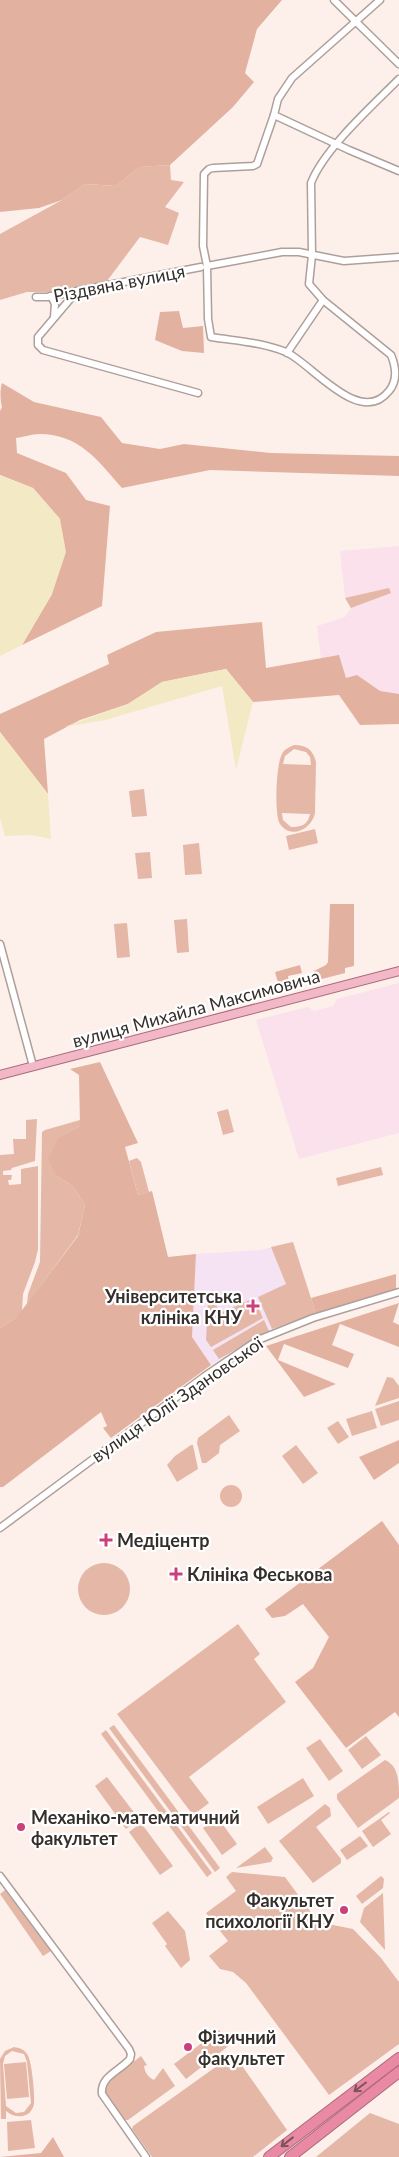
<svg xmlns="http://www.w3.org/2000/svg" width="399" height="2157" font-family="Lato,sans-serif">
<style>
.commercial{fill:#fae1ec}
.medical{fill:#f5e2f3}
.green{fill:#e4b7a7;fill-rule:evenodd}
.forest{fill:#e3b19f}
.sand{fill:#f3e9c4}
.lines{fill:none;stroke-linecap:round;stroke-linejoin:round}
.minor-casing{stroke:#af9f9a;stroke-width:9}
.major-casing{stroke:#aa6a79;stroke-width:10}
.highway-casing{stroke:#aa6a79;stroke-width:12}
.minor{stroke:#fff;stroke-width:6}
.major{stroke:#f2b8c8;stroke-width:8}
.highway{stroke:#e989a3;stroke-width:10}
.oneway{stroke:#7d535c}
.poi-dot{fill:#c9407b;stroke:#fff;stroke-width:2}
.labels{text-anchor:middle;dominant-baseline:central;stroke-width:4.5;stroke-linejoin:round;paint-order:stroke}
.street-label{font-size:18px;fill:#352f2c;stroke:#fff}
.poi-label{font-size:18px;font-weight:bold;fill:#352f2c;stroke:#fff;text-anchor:start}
</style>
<rect width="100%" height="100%" fill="#fdf0eb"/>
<!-- commercial -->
<g class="commercial">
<polygon points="399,546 399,706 346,678 339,656 321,659 317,626 345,617 351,608 345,597 340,551"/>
<polygon points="399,983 399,1133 299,1159 256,1020 308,1007 314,1011 333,1006 337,999"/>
</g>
<!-- medical -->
<polygon class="medical" points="293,1242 316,1314 269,1331 211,1365 192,1337 196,1254 261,1250"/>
<!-- green -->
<g class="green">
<polygon points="170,165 171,180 184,182 165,207 179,213 168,245 140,237 107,281 49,292 27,292 0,300 0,234 62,200 85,184 116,186 139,167"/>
<polygon points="389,588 391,593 351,608 345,598"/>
<path d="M294,745C307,745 313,750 316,762L315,813C312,829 291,840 280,824C274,815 276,764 282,754C284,749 290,747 294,745ZM294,749L306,752L310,757L311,765L283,764L285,756ZM282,813L309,814H310C308,825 301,827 291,827L283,820Z"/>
<polygon points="144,789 147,816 132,817 129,791"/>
<polygon points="315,829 318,843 289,850 286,836"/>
<polygon points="199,843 202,874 185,875 183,845"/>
<polygon points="150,852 152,878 138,879 135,853"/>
<polygon points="187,919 189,952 177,953 174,920"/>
<polygon points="127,923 130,957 117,958 114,924"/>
<polygon points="228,1109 234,1132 223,1135 217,1112"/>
<polygon points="37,1119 35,1161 12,1168 11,1170 3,1171 3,1175 12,1175 11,1180 8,1180 9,1185 21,1184 21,1169 38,1166 38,1249 35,1262 23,1294 22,1311 16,1318 0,1328 0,1155 14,1154 13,1139 26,1139 26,1120"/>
<polygon points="80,1120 80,1126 59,1137 57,1176 73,1186 85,1205 78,1235 27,1304 28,1294 40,1262 42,1132 45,1130"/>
<polygon points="137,1158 141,1162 149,1192 138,1195 129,1161"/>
<polygon points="381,1167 383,1175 338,1186 336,1178"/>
<polygon points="293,1242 316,1314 272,1329 258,1297 286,1284 271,1247"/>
<polygon points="213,1298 220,1313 254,1298 263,1318 211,1347 206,1340 208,1300"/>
<polygon points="264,1320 269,1331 219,1359 213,1350"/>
<polygon points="387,1377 393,1378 399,1386 399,1398 375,1406"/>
<polygon points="399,1401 399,1420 381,1426 375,1409"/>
<polygon points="372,1411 377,1428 352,1436 346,1419"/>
<polygon points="229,1415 240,1431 220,1445 219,1453 206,1463 202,1463 197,1443 198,1438"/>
<polygon points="338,1421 349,1437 338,1444 327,1428"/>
<polygon points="191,1445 193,1445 198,1469 177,1482 167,1465 175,1456"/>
<polygon points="296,1445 318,1473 303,1484 282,1456"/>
<circle cx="231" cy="1496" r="11"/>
<circle cx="104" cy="1589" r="26"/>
<polygon points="238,1624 260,1654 254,1659 286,1702 189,1777 209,1803 193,1815 117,1714"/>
<polygon points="114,1725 220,1868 215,1872 109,1728"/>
<polygon points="106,1730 212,1873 207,1877 101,1734"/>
<polygon points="366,1736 381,1755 362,1769 348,1750"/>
<polygon points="320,1739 343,1771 329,1781 306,1748"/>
<path d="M385,1760C399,1766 399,1783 399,1798L358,1828L337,1799V1794Z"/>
<polygon points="107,1777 139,1819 126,1829 95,1786"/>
<polygon points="303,1778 314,1796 268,1824 257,1807"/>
<polygon points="325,1804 330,1808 331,1816 316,1827 341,1859 341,1863 313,1883 279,1841"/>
<polygon points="389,1812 390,1813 381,1820 391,1834 373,1847 362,1831"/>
<polygon points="218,1818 237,1844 222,1855 203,1828"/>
<polygon points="141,1823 173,1866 160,1875 129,1832"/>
<polygon points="360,1836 368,1846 347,1860 340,1850"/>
<polygon points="265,1847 273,1858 271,1862 236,1868"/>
<polygon points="232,1872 285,1877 318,1922 353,1929 381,1958 399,1982 399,2044 329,2095 246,1983 233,1972 220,1969 209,1956 228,1941 206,1913 236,1891 226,1877"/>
<polygon points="381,1876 384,1879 383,1888 362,1904 356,1896"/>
<polygon points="5,1890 51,1951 43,1956 0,1894"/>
<polygon points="383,1893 385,1950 360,1922 364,1908"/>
<polygon points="168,1911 185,1931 190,1960 181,1968 165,1946 167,1944 152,1923"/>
<polygon points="219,2030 231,2044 186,2079 174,2064"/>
<path d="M14,2047C19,2048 24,2049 27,2054C32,2060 35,2096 34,2104C31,2119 15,2119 6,2111V2119H1L0,2059L5,2051ZM12,2051L24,2054L27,2062L31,2103L24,2112L16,2113L6,2106L3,2064L5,2056Z"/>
<path d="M141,2056L147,2065L144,2066C145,2073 148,2077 154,2080L163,2068L175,2086L128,2120H124L104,2090L105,2084Z"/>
<polygon points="231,2056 236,2057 287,2130 253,2157 152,2157 132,2129 133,2126"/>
<polygon points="26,2062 29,2097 7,2099 4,2064"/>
<polygon points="370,2113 399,2124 399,2157 316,2157"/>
<polygon points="31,2120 35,2148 8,2151 7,2122"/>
</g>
<!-- forest -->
<g class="forest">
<polygon points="0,0 282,0 257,29 245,73 254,82 233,107 170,165 139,167 116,186 85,184 62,200 39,208 0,212"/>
<polygon points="179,311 183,328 203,326 204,353 182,351 155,340 160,312"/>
<path d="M2,383L34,402L101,417L122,443L160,449L184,444L271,453L399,456V476L210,470L122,488C98,461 80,434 39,434C32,434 24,437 16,438L17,453L66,473L86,500L110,506L102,606L22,645L52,594L60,519L33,488L0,475V411L2,407C0,400 0,389 2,383Z"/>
<polygon points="262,622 266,668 339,655 346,678 357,675 380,691 399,694 399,724 360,725 339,695 253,702 226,669 162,682 128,704 80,720 44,739 48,794 0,732 0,714 109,664 107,655 156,632"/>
<polygon points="330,904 354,904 354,966 345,968 345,973 318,980 314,971 326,965 328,962"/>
<polygon points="300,965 302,973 288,976 289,983 279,986 275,972"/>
<polygon points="100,1062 138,1143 125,1147 138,1195 152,1191 168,1257 196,1254 192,1337 211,1365 111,1438 103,1428 107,1426 101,1412 3,1487 0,1487 0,1328 16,1318 78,1236 85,1205 73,1186 57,1176 48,1159 59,1137 80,1126 79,1075 70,1069"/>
<polygon points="396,1274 396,1290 316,1314 311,1298"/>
<polygon points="399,1303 393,1322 399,1325 399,1347 340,1324 332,1345 354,1354 348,1368 284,1344 278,1360 336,1384 304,1397 266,1346"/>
<polygon points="399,1440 399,1463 374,1480 359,1457"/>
<polygon points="382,1521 399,1545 399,1717 395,1712 346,1748 295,1682 313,1668 329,1637 303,1604 285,1616 272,1618 265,1609"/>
<polygon points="53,2137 64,2157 0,2157 41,2153"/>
</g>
<!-- sand -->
<g class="sand">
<polygon points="0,475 33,488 60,519 66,552 52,594 22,645 0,656"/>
<polygon points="226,669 253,702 236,770 222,686 105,720 64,727 128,704 162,682"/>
<polygon points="0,732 48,794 51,839 32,835 5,836 0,818"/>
</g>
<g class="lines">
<!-- minor casing -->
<g class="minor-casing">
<g id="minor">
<polyline points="334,0 399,64"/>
<path d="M380,0L292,78L278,99L274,115L257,164L253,166L213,168L209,169L204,174L203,246L207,266L208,319L211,337C236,341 261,342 286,352C311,363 360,428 389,391C398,380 396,367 391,355L323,300L309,284L312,255L311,183C324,149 373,105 399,79"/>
<polyline points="274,115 349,150 399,171"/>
<polyline points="207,266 282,252 299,252 344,261 399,257"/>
<polyline points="77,291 38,337 38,345 43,350 198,393"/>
<polyline points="51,296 55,304 54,317"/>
<polyline points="36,297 47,297 201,267"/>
<polyline points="287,353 323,300"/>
<polyline points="0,944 33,1066"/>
<polyline points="0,1528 205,1376 258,1340 313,1318 399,1292"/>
<path d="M0,1876L129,2049L131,2054L130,2059C120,2071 100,2076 102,2094L146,2157"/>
</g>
</g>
<!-- major casing -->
<g class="major-casing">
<polyline id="major" points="0,1075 399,971"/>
</g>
<!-- highway casing -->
<g class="highway-casing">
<g id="highway">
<polyline points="269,2157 399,2058"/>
<polyline points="290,2157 399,2072"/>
</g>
</g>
<!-- minor -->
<use href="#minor" class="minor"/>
<!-- major -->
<use href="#major" class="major"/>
<!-- highway -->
<use href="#highway" class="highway"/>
</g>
<!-- one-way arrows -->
<defs><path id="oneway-shaft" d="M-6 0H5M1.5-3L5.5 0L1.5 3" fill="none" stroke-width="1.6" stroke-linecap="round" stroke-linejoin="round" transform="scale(1.25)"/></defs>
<g class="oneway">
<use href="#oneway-shaft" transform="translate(360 2087) rotate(143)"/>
<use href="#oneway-shaft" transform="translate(287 2142) rotate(142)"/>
</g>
<!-- markers -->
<g class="poi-dot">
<path d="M250.5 1298.5h5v5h5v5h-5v5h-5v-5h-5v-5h5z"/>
<path d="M103.5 1532.5h5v5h5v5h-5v5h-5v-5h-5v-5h5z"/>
<path d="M173.5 1566.5h5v5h5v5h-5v5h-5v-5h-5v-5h5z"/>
<circle cx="21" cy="1827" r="5"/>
<circle cx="344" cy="1910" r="5"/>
<circle cx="188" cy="2047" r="5"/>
</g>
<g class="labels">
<!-- street labels -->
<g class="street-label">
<text transform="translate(119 283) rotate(-11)">Різдвяна вулиця</text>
<text transform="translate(196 1008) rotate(-15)">вулиця Михайла Максимовича</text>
<text transform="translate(177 1399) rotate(-35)">вулиця Юлії Здановської</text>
</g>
<!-- poi labels -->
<g class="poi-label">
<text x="242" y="1296" text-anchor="end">Університетська<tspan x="242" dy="21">клініка КНУ</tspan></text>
<text x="117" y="1540">Медіцентр</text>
<text x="187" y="1574">Клініка Феськова</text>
<text x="31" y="1817">Механіко-математичний<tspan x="31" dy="21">факультет</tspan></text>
<text x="334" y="1900" text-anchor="end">Факультет<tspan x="334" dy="21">психології КНУ</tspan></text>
<text x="198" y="2037">Фізичний<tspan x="198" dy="21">факультет</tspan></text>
</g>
</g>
</svg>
